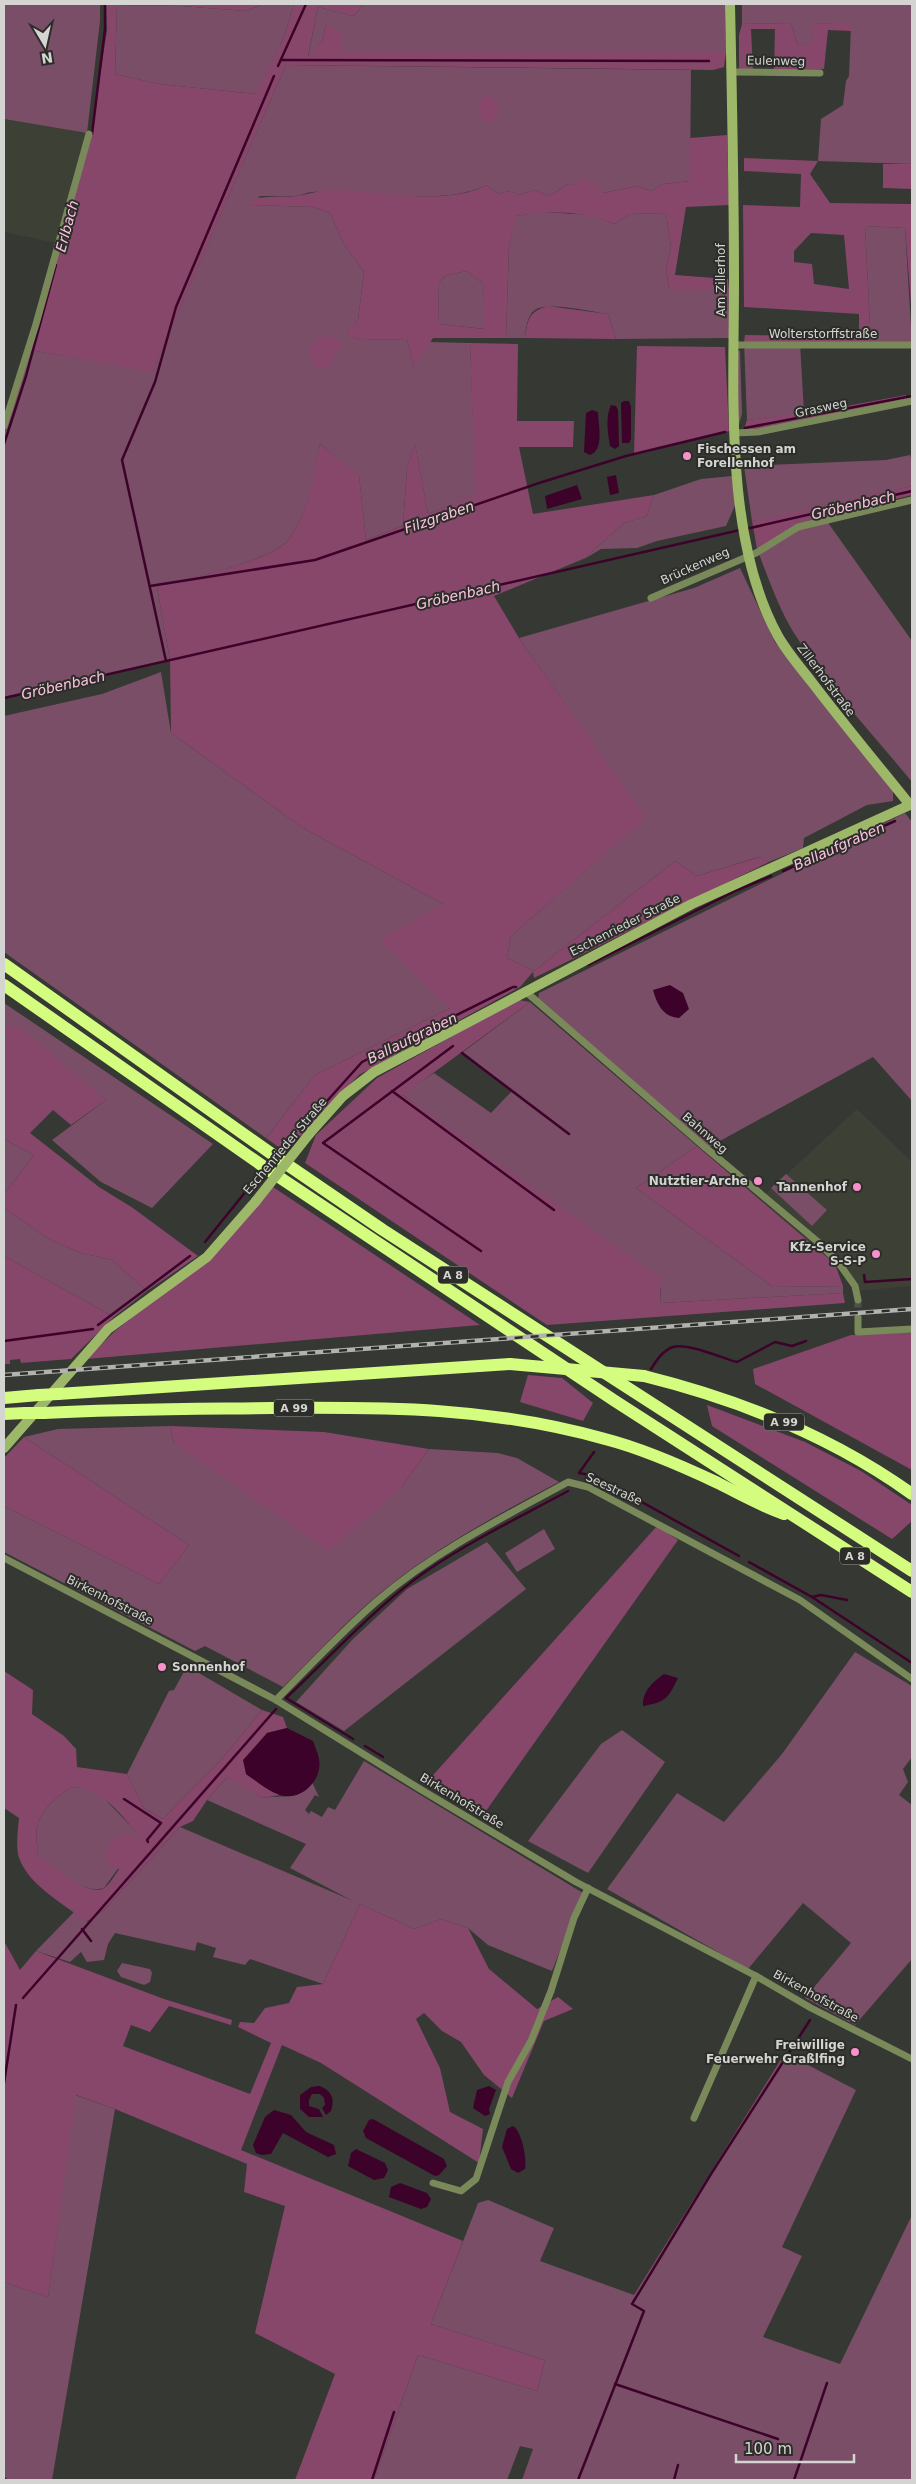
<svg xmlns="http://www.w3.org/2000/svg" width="916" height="2484" font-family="'DejaVu Sans',sans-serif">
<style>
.built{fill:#3c4035}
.green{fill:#7a4e67}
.forest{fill:#86476b;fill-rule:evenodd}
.water{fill:#3d022a}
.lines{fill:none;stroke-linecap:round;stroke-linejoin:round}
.stream{stroke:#3d022a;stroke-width:2.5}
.street-tunnel{stroke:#4e504b;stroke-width:7;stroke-dasharray:7 3.5;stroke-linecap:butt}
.street{stroke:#79895a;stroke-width:7}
.secondary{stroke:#9eb86a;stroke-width:10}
.highway{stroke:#d4fc7f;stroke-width:12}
.rail-casing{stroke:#b2b3af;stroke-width:4.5}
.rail{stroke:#2c2d29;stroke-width:2.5;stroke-dasharray:8;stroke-linecap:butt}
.secondary-bridge{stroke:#9eb86a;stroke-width:10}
.highway-bridge{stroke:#d4fc7f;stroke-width:12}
.poi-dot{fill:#f890cb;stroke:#2c2d29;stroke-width:2}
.labels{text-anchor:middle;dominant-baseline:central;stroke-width:4;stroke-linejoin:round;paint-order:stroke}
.shield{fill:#2c2d29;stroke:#a2a39f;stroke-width:1}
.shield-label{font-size:11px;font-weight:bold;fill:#d4d5d2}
.street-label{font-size:12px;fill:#d4d5d2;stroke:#2c2d29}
.poi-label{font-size:12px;font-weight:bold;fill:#d4d5d2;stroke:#2c2d29;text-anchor:end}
.water-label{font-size:14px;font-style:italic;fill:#fec4e3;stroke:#2c2d29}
</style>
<rect width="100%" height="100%" fill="#363833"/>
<!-- built -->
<g class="built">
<polygon points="4,119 91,134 61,244 4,232"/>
<polygon points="857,1109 912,1162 912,1286 855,1291 835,1264 760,1199"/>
</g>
<!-- green -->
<g class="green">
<polygon points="4,4 100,4 100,21 87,133 4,119"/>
<polygon points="264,4 294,4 284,37 257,94 159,84 115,74 117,5 181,6 246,11"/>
<polygon points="364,4 725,4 726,52 342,51 326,24 323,39 308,57 318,7 354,16"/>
<polygon points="742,4 912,4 912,164 818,161 821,119 843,105 846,81 849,76 851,25 815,23 812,44 798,45 791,23 742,24"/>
<path d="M286,65L691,70L690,181L663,184L652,191L637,186L603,193L568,184L549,196L535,190L520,195L508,191L499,194L486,185C449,206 362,192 318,192C310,191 303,195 295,196C284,197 272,196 260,196L251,205L313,207L330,213L344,244L364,272L358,320L346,334L360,340L407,339L414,367L430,342L470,343L476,495L428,514L415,445L407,468L403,526L366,540L359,476L320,444C314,476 309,511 289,539C273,561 186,579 157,587L170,660L4,698V434L31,350L152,371Z"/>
<path d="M543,212L592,215L614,224L631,214L666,213L671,248L666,268L669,289H729V338L616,339L608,314C592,312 548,301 535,310C527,315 526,329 525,338H506L509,246L515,216Z"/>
<polygon points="865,226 905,228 912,343 871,345"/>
<polygon points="466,271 483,283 485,329 439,324 438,284 445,276"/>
<polygon points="744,342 800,343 804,413 747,420"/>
<polygon points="740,350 742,414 738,428 737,353"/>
<polygon points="910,455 912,461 912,486 790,515 752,521 744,466 886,460"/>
<polygon points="732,476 736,503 726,526 657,541 637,548 601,549 586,558 494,596 585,558 624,523 647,516 654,495 701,479"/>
<path d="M824,517L912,641V782C872,733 827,686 794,633C778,607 768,577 757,549Z"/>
<polygon points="740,568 775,642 893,790 893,801 867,805 804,838 803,848 769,862 759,857 697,876 675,861 534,971 507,958 511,936 645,818 519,638 694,588"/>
<polygon points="161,672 171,733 303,828 443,904 450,1008 315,1075 266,1138 4,952 4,716 102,694"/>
<polygon points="905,813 912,822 912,1101 873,1057 709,1147 538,999 539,993"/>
<polygon points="530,1002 697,1146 636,1188 773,1287 843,1286 843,1293 660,1303 661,1289 402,1094 434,1073 491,1113 512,1091 463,1052"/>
<polygon points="4,1003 213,1144 152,1208 101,1182 52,1140 106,1100 9,1025 4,1025"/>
<polygon points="4,1139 34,1155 4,1194"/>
<polygon points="786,1174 827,1210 812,1226 771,1188"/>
<polygon points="4,1208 49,1239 81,1253 112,1260 147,1291 114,1317 4,1256"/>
<path d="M170,1426L174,1443L400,1489L429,1449L498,1453L517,1458L559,1482C496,1515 434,1549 379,1594C345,1622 315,1656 283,1687L205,1646L195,1651L4,1552V1506L159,1584L189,1545L24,1437L58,1429Z"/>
<polygon points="544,1529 555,1549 517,1572 505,1553"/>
<polygon points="487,1542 526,1589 344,1731 296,1702 353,1639 407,1589"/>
<polygon points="855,1652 912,1686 912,1757 903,1769 908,1782 899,1795 912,1805 912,1959 855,2025 805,1998 851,1943 803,1903 748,1969 607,1889 677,1793 724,1822 782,1754"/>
<polygon points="187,1666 262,1710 221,1760 163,1819 144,1808 127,1774 169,1691 174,1690"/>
<polygon points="622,1730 665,1762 588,1873 528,1841 601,1744"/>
<path d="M364,1761L583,1893L552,1971L488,1945L468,1928L441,1919L414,1929L360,1904L323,1984L250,1959L245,1965L213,1957L216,1948L197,1942L195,1951L115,1933L108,1944L104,1960L87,1962L81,1952L70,1962L36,1951L74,1912L87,1922L104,1910L180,1827L351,1900L290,1868L306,1844L207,1800L228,1776L262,1798C284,1794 297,1802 312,1782L319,1797L315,1795L305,1810L309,1814L311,1811L322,1817L328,1807L335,1810Z"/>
<path d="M73,1787L89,1789L104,1798L141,1837L104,1888C84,1895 55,1868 38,1857C38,1848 35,1837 37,1828C39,1811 59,1794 73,1787Z"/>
<polygon points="122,1963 150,1969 152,1973 150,1982 144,1985 121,1977 117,1971"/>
<polygon points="785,2053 856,2090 782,2247 802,2256 763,2337 840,2364 912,2215 912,2480 522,2480 533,2449 520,2446 507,2480 374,2480 418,2355 537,2391 545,2360 431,2324 478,2203 488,2200 554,2228 540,2261 634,2295"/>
<polygon points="75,2095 115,2109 52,2480 7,2480 7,2478 4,2477 4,2282 48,2297"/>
</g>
<!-- forest -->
<g class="forest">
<polygon points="106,4 264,4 246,11 181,6 117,5 115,74 159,84 256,94 284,37 294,4 364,4 354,16 318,7 308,56 323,39 326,24 343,35 342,51 714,51 726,52 724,67 713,70 286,65 152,372 31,350 91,134 107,30"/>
<polygon points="791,23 798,45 812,43 814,23 851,24 851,31 828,30 824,69 774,70 775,29 751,29 753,71 739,70 739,35 742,24"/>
<polygon points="483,96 491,97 497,103 498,117 490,123 481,119 478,108"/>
<path d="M727,135L729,205L686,207L675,275L728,279L729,289H669L666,268L671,248L666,213L631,214L614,224C580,210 551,211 516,216L509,246L506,338H433L414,368L407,339L360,340L345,334L358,320L364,272L344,244L330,213L313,207L251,205L250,200C266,195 281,198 296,196C310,194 323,189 338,190C379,192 449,206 486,185L499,194L508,191L520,195L535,190L549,196L568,184L575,185L584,178L599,187L603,193L637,186L652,191L663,184L690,181V138ZM466,271L483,283L484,329L439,324L438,284L445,276Z"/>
<path d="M744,158L818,161L810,174L830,203L912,204V317L905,228L865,226L871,345L744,342L745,335L859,336V314L744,307L743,205L800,207L801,174L744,171ZM811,233L844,235L849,289L814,284L812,264L794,262V251Z"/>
<polygon points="883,164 912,164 912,195 912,189 883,188"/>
<path d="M548,306L608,314L616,339L525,338C528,319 528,312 548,306Z"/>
<polygon points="323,336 336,339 343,344 326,370 314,365 309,352 310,346"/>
<path d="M470,343L518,344L517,421H574L573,447H519L533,514L654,495L647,516L624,523L585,558L494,596L519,638L646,818L511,936L507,958L534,971L675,861L697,876L760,857L769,862L534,978L533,972L520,987L359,1075L306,1131L284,1151L266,1138L315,1075L450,1008L380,940L443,904L303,828L171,733L170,660L157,587C185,579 274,561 289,539C309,511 313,476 320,444L359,475L366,540L403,526L407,468L415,444L428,514L475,495Z"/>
<polygon points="637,346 725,347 729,431 634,454"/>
<polygon points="906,395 906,399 743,432 747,420 836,408"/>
<polygon points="912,486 912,495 824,517 757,549 752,521"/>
<polygon points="518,1000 530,1002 403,1095 661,1278 660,1303 843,1293 845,1303 547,1325 305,1163 316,1135 377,1078"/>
<polygon points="4,1025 9,1025 21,1028 106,1100 71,1125 53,1110 30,1133 99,1187 133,1208 198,1256 147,1291 112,1260 81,1253 49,1239 4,1208 4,1194 34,1155 4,1139"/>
<polygon points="697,1146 835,1264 843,1286 773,1287 636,1188"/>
<polygon points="270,1185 480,1325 86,1359 115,1331 207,1257"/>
<polygon points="4,1256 114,1317 71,1359 21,1363 20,1359 10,1360 10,1364 4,1364"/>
<polygon points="912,1332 912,1470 755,1384 753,1369 851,1335"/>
<polygon points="528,1375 562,1378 593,1403 583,1421 520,1402"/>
<polygon points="707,1405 805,1442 861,1471 912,1505 912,1521 892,1539 712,1426"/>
<polygon points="170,1426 324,1432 429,1449 400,1489 329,1551 174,1443"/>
<polygon points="24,1437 189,1545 159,1584 4,1506 4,1458"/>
<polygon points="657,1526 678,1540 481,1818 425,1784"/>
<path d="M4,1671L33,1690L32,1714L64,1736L76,1749L77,1767L127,1774L144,1808L163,1819L221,1760L262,1710L283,1717L287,1728L267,1733L246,1774L280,1795L262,1798L227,1777L207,1800L193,1821L180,1827L104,1910L86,1922C65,1904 25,1884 18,1854C16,1843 18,1829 19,1818L4,1808ZM73,1787C106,1791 119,1813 140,1837L123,1833C110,1842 102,1848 107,1864L119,1869C115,1875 110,1884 104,1888C91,1898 50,1865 38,1856C38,1847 35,1837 37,1828C39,1811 59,1794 73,1787Z"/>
<polygon points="360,1904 414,1929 441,1919 468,1928 489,1969 537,2009 558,1997 573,2009 544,2021 512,2098 484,2075 461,2042 442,2031 424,2013 416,2019 440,2068 450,2112 483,2129 479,2163 321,2063 282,2045 241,2150 463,2241 431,2324 545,2360 537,2391 418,2355 374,2480 295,2480 335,2374 255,2333 285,2206 244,2192 247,2164 115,2109 76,2095 48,2297 4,2282 4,1941 20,1970 36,1951 164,1999 232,2020 231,2025 169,2006 150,2032 131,2025 123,2046 250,2094 271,2043 238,2027 240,2022 254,2023 265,2008 289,2003 297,1987 323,1984"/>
</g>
<!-- water -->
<g class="water">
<polygon points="624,401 629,401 631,407 631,439 629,443 622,443 621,403"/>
<path d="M611,405L616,406L618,410L619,446L615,449L610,446C608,433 605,418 611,405Z"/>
<path d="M592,410L598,412C598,424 605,450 590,455L584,452L586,413Z"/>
<polygon points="616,475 619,493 610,495 607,477"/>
<polygon points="577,485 582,499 547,509 545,496"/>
<path d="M670,985L683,993L689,1009L679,1018C663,1017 657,1004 653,990Z"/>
<path d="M664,1674L678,1678C668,1699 665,1702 643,1706C642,1691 653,1682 664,1674Z"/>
<path d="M287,1728L313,1741C315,1747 318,1753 319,1759C323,1781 300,1802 280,1795C268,1791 256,1781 246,1774L243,1760L267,1733Z"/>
<path d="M319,2086C332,2090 335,2099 331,2111L326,2115L322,2108L325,2105L324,2098L320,2094H312L309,2100V2106L319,2109L323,2117H309L300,2109V2095L311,2087Z"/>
<polygon points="489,2086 496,2090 489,2109 490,2114 485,2116 473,2108 477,2090"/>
<polygon points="274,2110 291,2115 306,2132 334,2145 336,2154 328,2157 283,2133 271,2154 262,2155 256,2153 253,2145 265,2117"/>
<polygon points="373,2119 444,2159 447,2166 439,2175 435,2176 366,2138 363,2131 369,2120"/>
<path d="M513,2126C522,2131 527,2160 525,2169L518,2173L511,2169L502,2147L507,2129Z"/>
<polygon points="356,2149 385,2163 388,2170 384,2178 374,2180 348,2166 351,2153"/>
<polygon points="400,2183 427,2193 431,2199 427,2207 421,2209 389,2197 391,2187"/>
</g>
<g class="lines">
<!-- stream -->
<g class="stream">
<polyline points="281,60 709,61"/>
<polyline points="278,66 306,4"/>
<polyline points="92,134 105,29 105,4"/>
<polyline points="745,428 912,396"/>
<polyline points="4,444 26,376 56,265"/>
<polyline points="746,529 912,491"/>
<polyline points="150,586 315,560 539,483 626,456 725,432"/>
<polyline points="166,661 122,460 155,382 176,307 274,76"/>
<polyline points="4,698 740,530"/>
<polyline points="783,871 895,821"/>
<polyline points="588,965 735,891 771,876"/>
<polyline points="453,1046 323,1143 481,1251"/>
<polyline points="462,1053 569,1134"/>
<polyline points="392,1091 554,1210"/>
<polyline points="301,1130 362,1062 513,987 516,987"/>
<polyline points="205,1242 251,1185"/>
<polyline points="864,1275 865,1282 912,1279"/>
<polyline points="98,1325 190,1256"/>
<polyline points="4,1341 93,1329"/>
<path d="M651,1369C656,1361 663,1350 673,1347C688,1343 722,1358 737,1362L775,1342L792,1346L806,1341"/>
<polyline points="594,1452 579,1473 595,1476 739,1556"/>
<polyline points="749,1562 812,1597 821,1595 847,1600"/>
<polyline points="812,1597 912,1663"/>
<path d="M353,1739L286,1698C331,1656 374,1608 425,1572C470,1541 520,1517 568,1491"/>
<polyline points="365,1746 383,1757"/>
<polyline points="430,1782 481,1813"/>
<polyline points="124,1799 161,1823 147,1840 148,1842"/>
<polyline points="82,1929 91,1941"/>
<polyline points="23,1998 276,1709"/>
<polyline points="4,2083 16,2005"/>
<polyline points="615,2384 778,2439"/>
<polyline points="372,2480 394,2412"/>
<polyline points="578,2480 644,2311 632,2304 711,2174 810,2020"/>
<polyline points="674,2480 678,2465"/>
<polyline points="794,2480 827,2383"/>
</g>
<!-- street-tunnel -->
<polyline class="street-tunnel" points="858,1318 858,1300"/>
<!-- street -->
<g class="street">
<polyline points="732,72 820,73"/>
<polyline points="734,345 912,345"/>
<polyline points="4,426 36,324 89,134"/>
<polyline points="734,433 758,432 912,401"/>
<polyline points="651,598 756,553 798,527 912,500"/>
<polyline points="525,991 706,1148 818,1242 838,1262 855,1286 858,1300"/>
<polyline points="858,1318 858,1332 912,1329"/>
<polyline points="4,1558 276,1700 420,1789 576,1882 756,1976 811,2008 912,2059"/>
<path d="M276,1700C309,1667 341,1632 377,1601C434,1552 502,1518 568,1482L588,1487L800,1600L912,1679"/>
<polyline points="694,2118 756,1976"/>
<polyline points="433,2183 461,2191 476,2179 508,2082 531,2041 551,1991 574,1918 588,1888"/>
</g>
<!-- secondary -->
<g class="secondary">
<path d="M730,4C732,97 734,189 734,282C734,391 724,539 778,636C787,652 800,667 811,681C843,723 877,764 910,805"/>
<polyline points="310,1133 343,1096 374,1072 692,904 912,804"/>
<polyline points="4,1448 108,1329 207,1257 256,1201"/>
</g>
<!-- highway -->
<g class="highway">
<polyline points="4,964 276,1157 383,1230 912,1571"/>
<polyline points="4,985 270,1171 615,1401 912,1592"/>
<path d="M644,1376C741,1400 831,1436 912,1494"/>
<polyline points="58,1394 510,1364"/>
<polyline points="4,1398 39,1395"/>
<path d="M44,1413C120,1409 196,1409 272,1408C389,1407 491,1407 605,1439C644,1449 682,1466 718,1483C740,1494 761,1506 784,1514"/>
<polyline points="4,1414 25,1413"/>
</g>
<!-- rail casing -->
<g class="rail-casing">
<polyline id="rail" points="4,1375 912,1309"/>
</g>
<!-- rail -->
<use href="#rail" class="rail"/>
<!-- secondary-bridge -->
<polyline class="secondary-bridge" points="256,1201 310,1133"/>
<!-- highway-bridge -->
<g class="highway-bridge">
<polyline points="510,1364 644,1376"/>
<polyline points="39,1395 58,1394"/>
<polyline points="25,1413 44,1413"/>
</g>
</g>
<!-- markers -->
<g class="poi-dot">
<circle cx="687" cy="456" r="5"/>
<circle cx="758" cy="1181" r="5"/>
<circle cx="857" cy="1187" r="5"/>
<circle cx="876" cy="1254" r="5"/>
<circle cx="162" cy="1667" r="5"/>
<circle cx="855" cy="2052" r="5"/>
</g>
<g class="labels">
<!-- shield labels -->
<g class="shield">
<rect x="438" y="1266.5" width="30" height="17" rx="4"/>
<rect x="274" y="1399.5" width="40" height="17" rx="4"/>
<rect x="764" y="1413.5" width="40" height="17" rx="4"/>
<rect x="840" y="1547.5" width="30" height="17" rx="4"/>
</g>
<g class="shield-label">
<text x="453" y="1275">A 8</text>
<text x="294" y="1408">A 99</text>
<text x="784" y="1422">A 99</text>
<text x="855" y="1556">A 8</text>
</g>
<!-- street labels -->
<g class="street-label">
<text transform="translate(776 61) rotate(1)">Eulenweg</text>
<text transform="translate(721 280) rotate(-90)">Am Zillerhof</text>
<text x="823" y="334">Wolterstorffstraße</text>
<text transform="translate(821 408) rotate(-12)">Grasweg</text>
<text transform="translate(695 566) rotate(-24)">Brückenweg</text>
<text transform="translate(826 680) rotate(53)">Zillerhofstraße</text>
<text transform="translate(625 925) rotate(-27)">Eschenrieder Straße</text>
<text transform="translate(705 1133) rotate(41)">Bahnweg</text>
<text transform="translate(285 1146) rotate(-50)">Eschenrieder Straße</text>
<text transform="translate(614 1489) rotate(25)">Seestraße</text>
<text transform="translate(110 1600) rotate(27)">Birkenhofstraße</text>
<text transform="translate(462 1801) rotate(31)">Birkenhofstraße</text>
<text transform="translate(816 1996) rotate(29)">Birkenhofstraße</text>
</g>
<!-- poi labels -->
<g class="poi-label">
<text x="697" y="449" text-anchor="start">Fischessen am<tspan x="697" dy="14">Forellenhof</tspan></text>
<text x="748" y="1181">Nutztier-Arche</text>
<text x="847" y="1187">Tannenhof</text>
<text x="866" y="1247">Kfz-Service<tspan x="866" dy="14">S-S-P</tspan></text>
<text x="172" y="1667" text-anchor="start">Sonnenhof</text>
<text x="845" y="2045">Freiwillige<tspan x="845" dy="14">Feuerwehr Graßlfing</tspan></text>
</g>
<!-- water labels -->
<g class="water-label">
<text transform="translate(67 226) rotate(-75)">Erlbach</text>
<text transform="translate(853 505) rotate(-13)">Gröbenbach</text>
<text transform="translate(439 517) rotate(-19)">Filzgraben</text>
<text transform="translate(458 595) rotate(-13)">Gröbenbach</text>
<text transform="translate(63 685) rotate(-13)">Gröbenbach</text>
<text transform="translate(839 846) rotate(-24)">Ballaufgraben</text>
<text transform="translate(412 1038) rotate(-26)">Ballaufgraben</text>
</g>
</g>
<!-- border -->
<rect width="916" height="2484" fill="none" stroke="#d4d5d2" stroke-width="10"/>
<!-- north arrow -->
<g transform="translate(45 45) rotate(171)" stroke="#2c2d29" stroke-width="4" paint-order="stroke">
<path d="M0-4L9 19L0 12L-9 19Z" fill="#d4d5d2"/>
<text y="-8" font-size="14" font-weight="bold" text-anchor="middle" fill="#d4d5d2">N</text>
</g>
<!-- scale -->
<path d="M736 2454v8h118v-8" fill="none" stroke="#d4d5d2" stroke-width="2.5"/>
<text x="744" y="2454" font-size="15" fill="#d4d5d2" stroke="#2c2d29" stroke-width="4" paint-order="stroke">100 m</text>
</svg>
